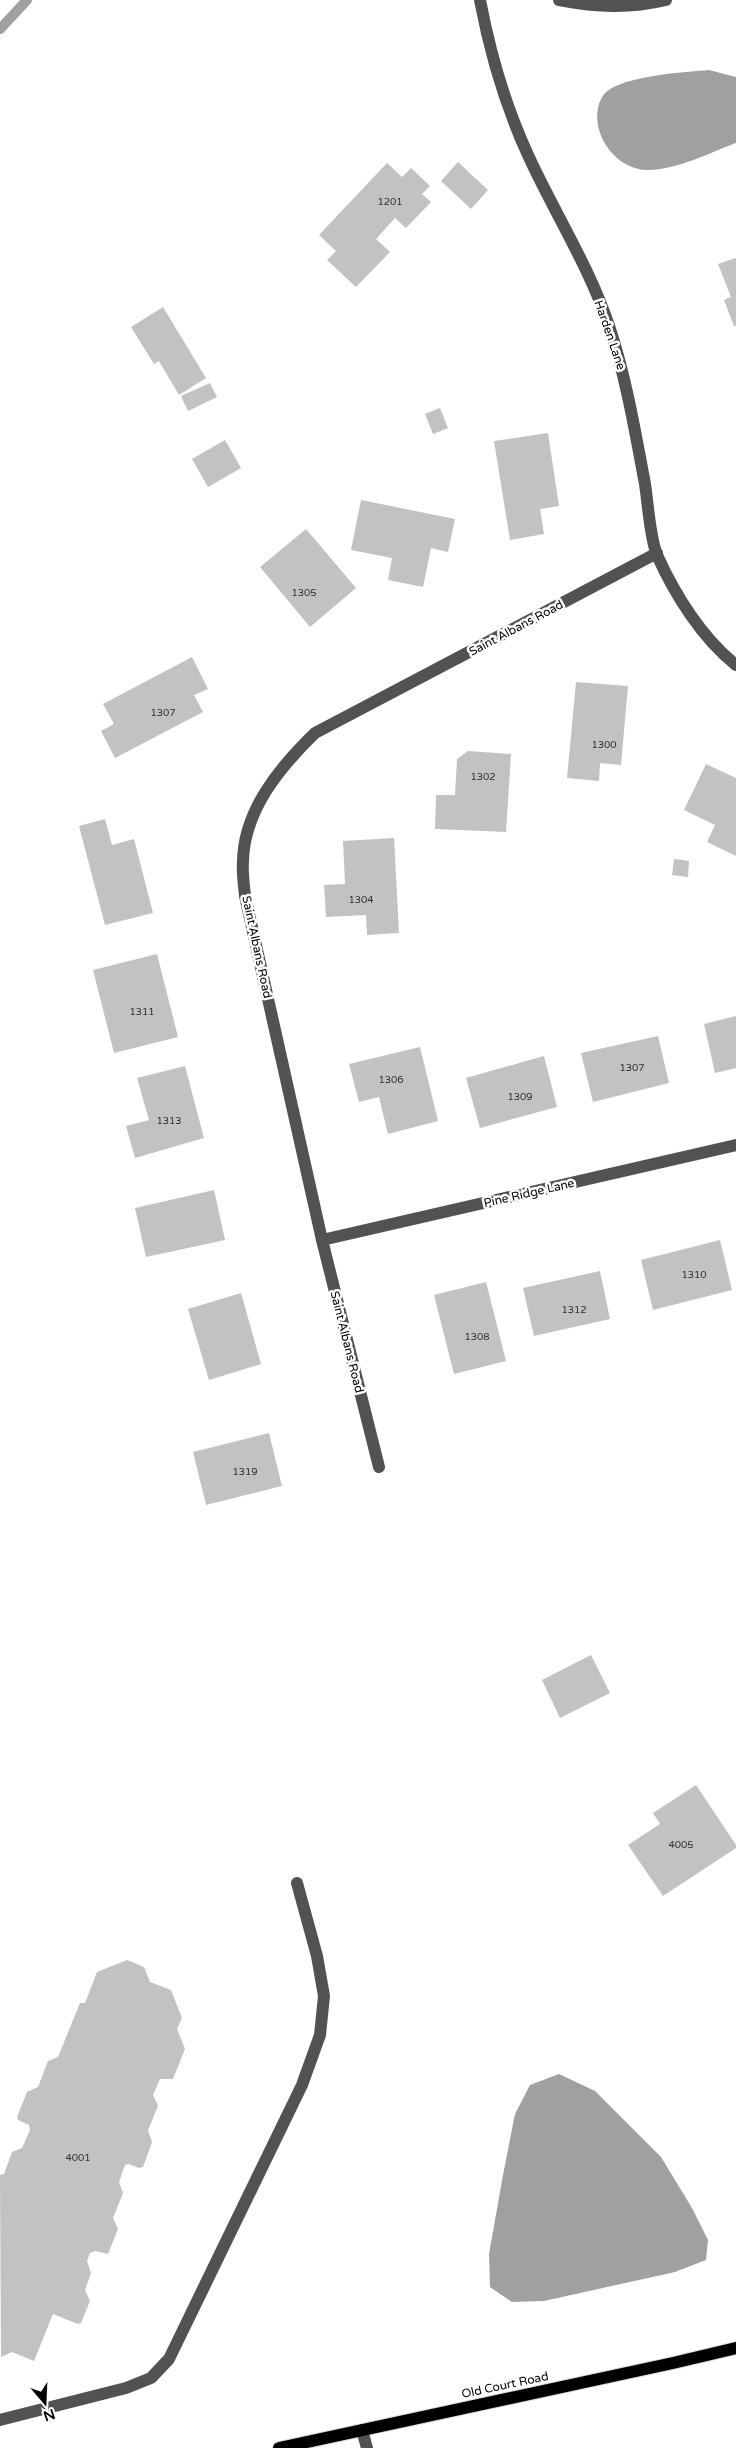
<svg xmlns="http://www.w3.org/2000/svg" width="736" height="2448" font-family="'Varela Round',sans-serif">
<style>
.water{fill:#a0a0a0}
.lines{fill:none;stroke-linecap:round;stroke-linejoin:round}
.stream{stroke:#a0a0a0;stroke-width:10}
.building{fill:#c2c2c2}
.major-casing{stroke:#dbdbdb;stroke-width:14}
.minor{stroke:#525252;stroke-width:12}
.major{stroke:#000;stroke-width:12}
.labels{text-anchor:middle;dominant-baseline:central;stroke-width:5;stroke-linejoin:round;paint-order:stroke}
.number-label{font-size:10px;fill:#303030}
.street-label{font-size:12px;fill:#000;stroke:#fff}
</style>
<rect width="100%" height="100%" fill="#fff"/>
<!-- water -->
<g class="water">
<path d="M709,70L736,77V143C709,153 679,169 649,170C618,171 592,137 598,108C599,102 602,96 606,92C624,76 685,72 709,70Z"/>
<polygon points="559,2074 595,2091 661,2157 692,2208 708,2240 706,2260 675,2272 544,2301 512,2302 490,2287 489,2254 503,2175 515,2114 530,2085"/>
</g>
<g class="lines">
<!-- stream -->
<polyline class="stream" points="0,29 27,0"/>
</g>
<!-- building -->
<g class="building">
<polygon points="458,162 488,190 471,209 441,181"/>
<polygon points="387,163 402,177 411,168 430,186 422,194 431,202 406,228 395,218 376,239 390,252 356,287 327,260 336,251 319,235"/>
<polygon points="736,258 736,326 734,326 724,300 731,297 718,264"/>
<polygon points="163,307 206,378 179,395 159,361 154,364 131,327"/>
<polygon points="210,383 217,397 188,411 181,396"/>
<polygon points="440,408 448,428 433,434 425,414"/>
<polygon points="548,433 559,506 540,509 544,534 510,540 494,441"/>
<polygon points="225,440 241,468 208,487 192,459"/>
<polygon points="361,500 455,519 448,552 431,548 423,587 388,580 392,558 351,550"/>
<polygon points="306,529 356,588 310,627 260,567"/>
<polygon points="192,657 208,689 194,695 203,712 115,758 101,731 114,724 103,704"/>
<polygon points="576,682 628,686 621,765 600,763 599,781 567,778"/>
<polygon points="468,751 511,754 506,832 435,829 436,795 455,795 457,759"/>
<polygon points="706,764 736,778 736,856 707,842 715,825 684,810"/>
<polygon points="105,819 112,845 134,839 153,913 105,925 79,826"/>
<polygon points="394,838 399,933 367,935 366,915 326,917 324,885 345,884 343,841"/>
<polygon points="674,859 689,861 688,877 672,875"/>
<polygon points="157,954 178,1037 114,1053 93,970"/>
<polygon points="736,1016 736,1068 715,1073 704,1024"/>
<polygon points="658,1036 669,1083 593,1102 581,1053"/>
<polygon points="420,1047 438,1121 388,1134 379,1097 359,1102 349,1064"/>
<polygon points="544,1056 557,1107 480,1128 466,1078"/>
<polygon points="185,1066 204,1138 135,1158 126,1126 149,1120 137,1078"/>
<polygon points="214,1190 225,1240 146,1257 135,1208"/>
<polygon points="720,1240 732,1290 653,1310 641,1260"/>
<polygon points="600,1271 610,1319 534,1336 523,1288"/>
<polygon points="486,1282 506,1361 454,1374 434,1295"/>
<polygon points="241,1293 261,1364 209,1380 188,1309"/>
<polygon points="269,1433 282,1486 206,1505 193,1452"/>
<polygon points="591,1655 610,1693 560,1718 542,1680"/>
<polygon points="696,1785 736,1845 736,1848 663,1896 628,1845 660,1824 653,1813"/>
<polygon points="127,1960 144,1967 150,1982 171,1990 182,2018 177,2029 185,2049 173,2079 160,2079 153,2095 158,2106 148,2130 152,2142 143,2167 139,2168 129,2164 125,2165 119,2182 123,2193 113,2218 118,2229 108,2254 95,2251 90,2253 87,2261 91,2273 85,2290 90,2301 81,2323 78,2324 53,2314 34,2361 12,2352 1,2357 0,2175 4,2174 12,2152 22,2148 30,2130 29,2125 18,2120 17,2117 27,2092 38,2087 48,2061 58,2057 80,2003 85,2003 97,1972"/>
</g>
<g class="lines">
<!-- major casing -->
<g class="major-casing">
<polyline id="major" points="279,2448 673,2363 736,2348"/>
</g>
<!-- minor -->
<g class="minor">
<path d="M480,0C490,53 505,105 528,155C554,212 589,266 609,326C626,377 635,431 645,484C648,504 650,538 657,555C675,595 702,638 736,665"/>
<path d="M559,0C597,7 628,9 666,0"/>
<polyline points="322,1240 736,1145"/>
<path d="M379,1467L322,1240L245,896C244,885 242,873 243,861C244,810 280,767 315,733L657,553"/>
<polyline points="0,2420 126,2388 151,2378 169,2359 302,2085 320,2035 324,1996 317,1956 297,1883"/>
<polyline points="362,2430 367,2448"/>
</g>
<!-- major -->
<use href="#major" class="major"/>
</g>
<g class="labels">
<!-- number labels -->
<g class="number-label">
<text x="390" y="202">1201</text>
<text x="304" y="593">1305</text>
<text x="163" y="713">1307</text>
<text x="604" y="745">1300</text>
<text x="483" y="777">1302</text>
<text x="361" y="900">1304</text>
<text x="142" y="1012">1311</text>
<text x="632" y="1068">1307</text>
<text x="391" y="1080">1306</text>
<text x="520" y="1097">1309</text>
<text x="169" y="1121">1313</text>
<text x="694" y="1275">1310</text>
<text x="574" y="1310">1312</text>
<text x="477" y="1337">1308</text>
<text x="245" y="1472">1319</text>
<text x="681" y="1845">4005</text>
<text x="78" y="2158">4001</text>
</g>
<!-- street labels -->
<g class="street-label">
<text transform="translate(610 335) rotate(71)">Harden Lane</text>
<text transform="translate(516 628) rotate(-28)">Saint Albans Road</text>
<text transform="translate(257 947) rotate(78)">Saint Albans Road</text>
<text transform="translate(529 1193) rotate(-13)">Pine Ridge Lane</text>
<text transform="translate(347 1342) rotate(76)">Saint Albans Road</text>
<text transform="translate(505 2385) rotate(-12)">Old Court Road</text>
</g>
</g>
<!-- north arrow -->
<g transform="translate(45 2403) rotate(161)" stroke="#ffffff" stroke-width="4" paint-order="stroke">
<path d="M0-4L9 19L0 12L-9 19Z" fill="#000000"/>
<text y="-8" font-size="14" font-weight="bold" text-anchor="middle" fill="#000000">N</text>
</g>
</svg>
